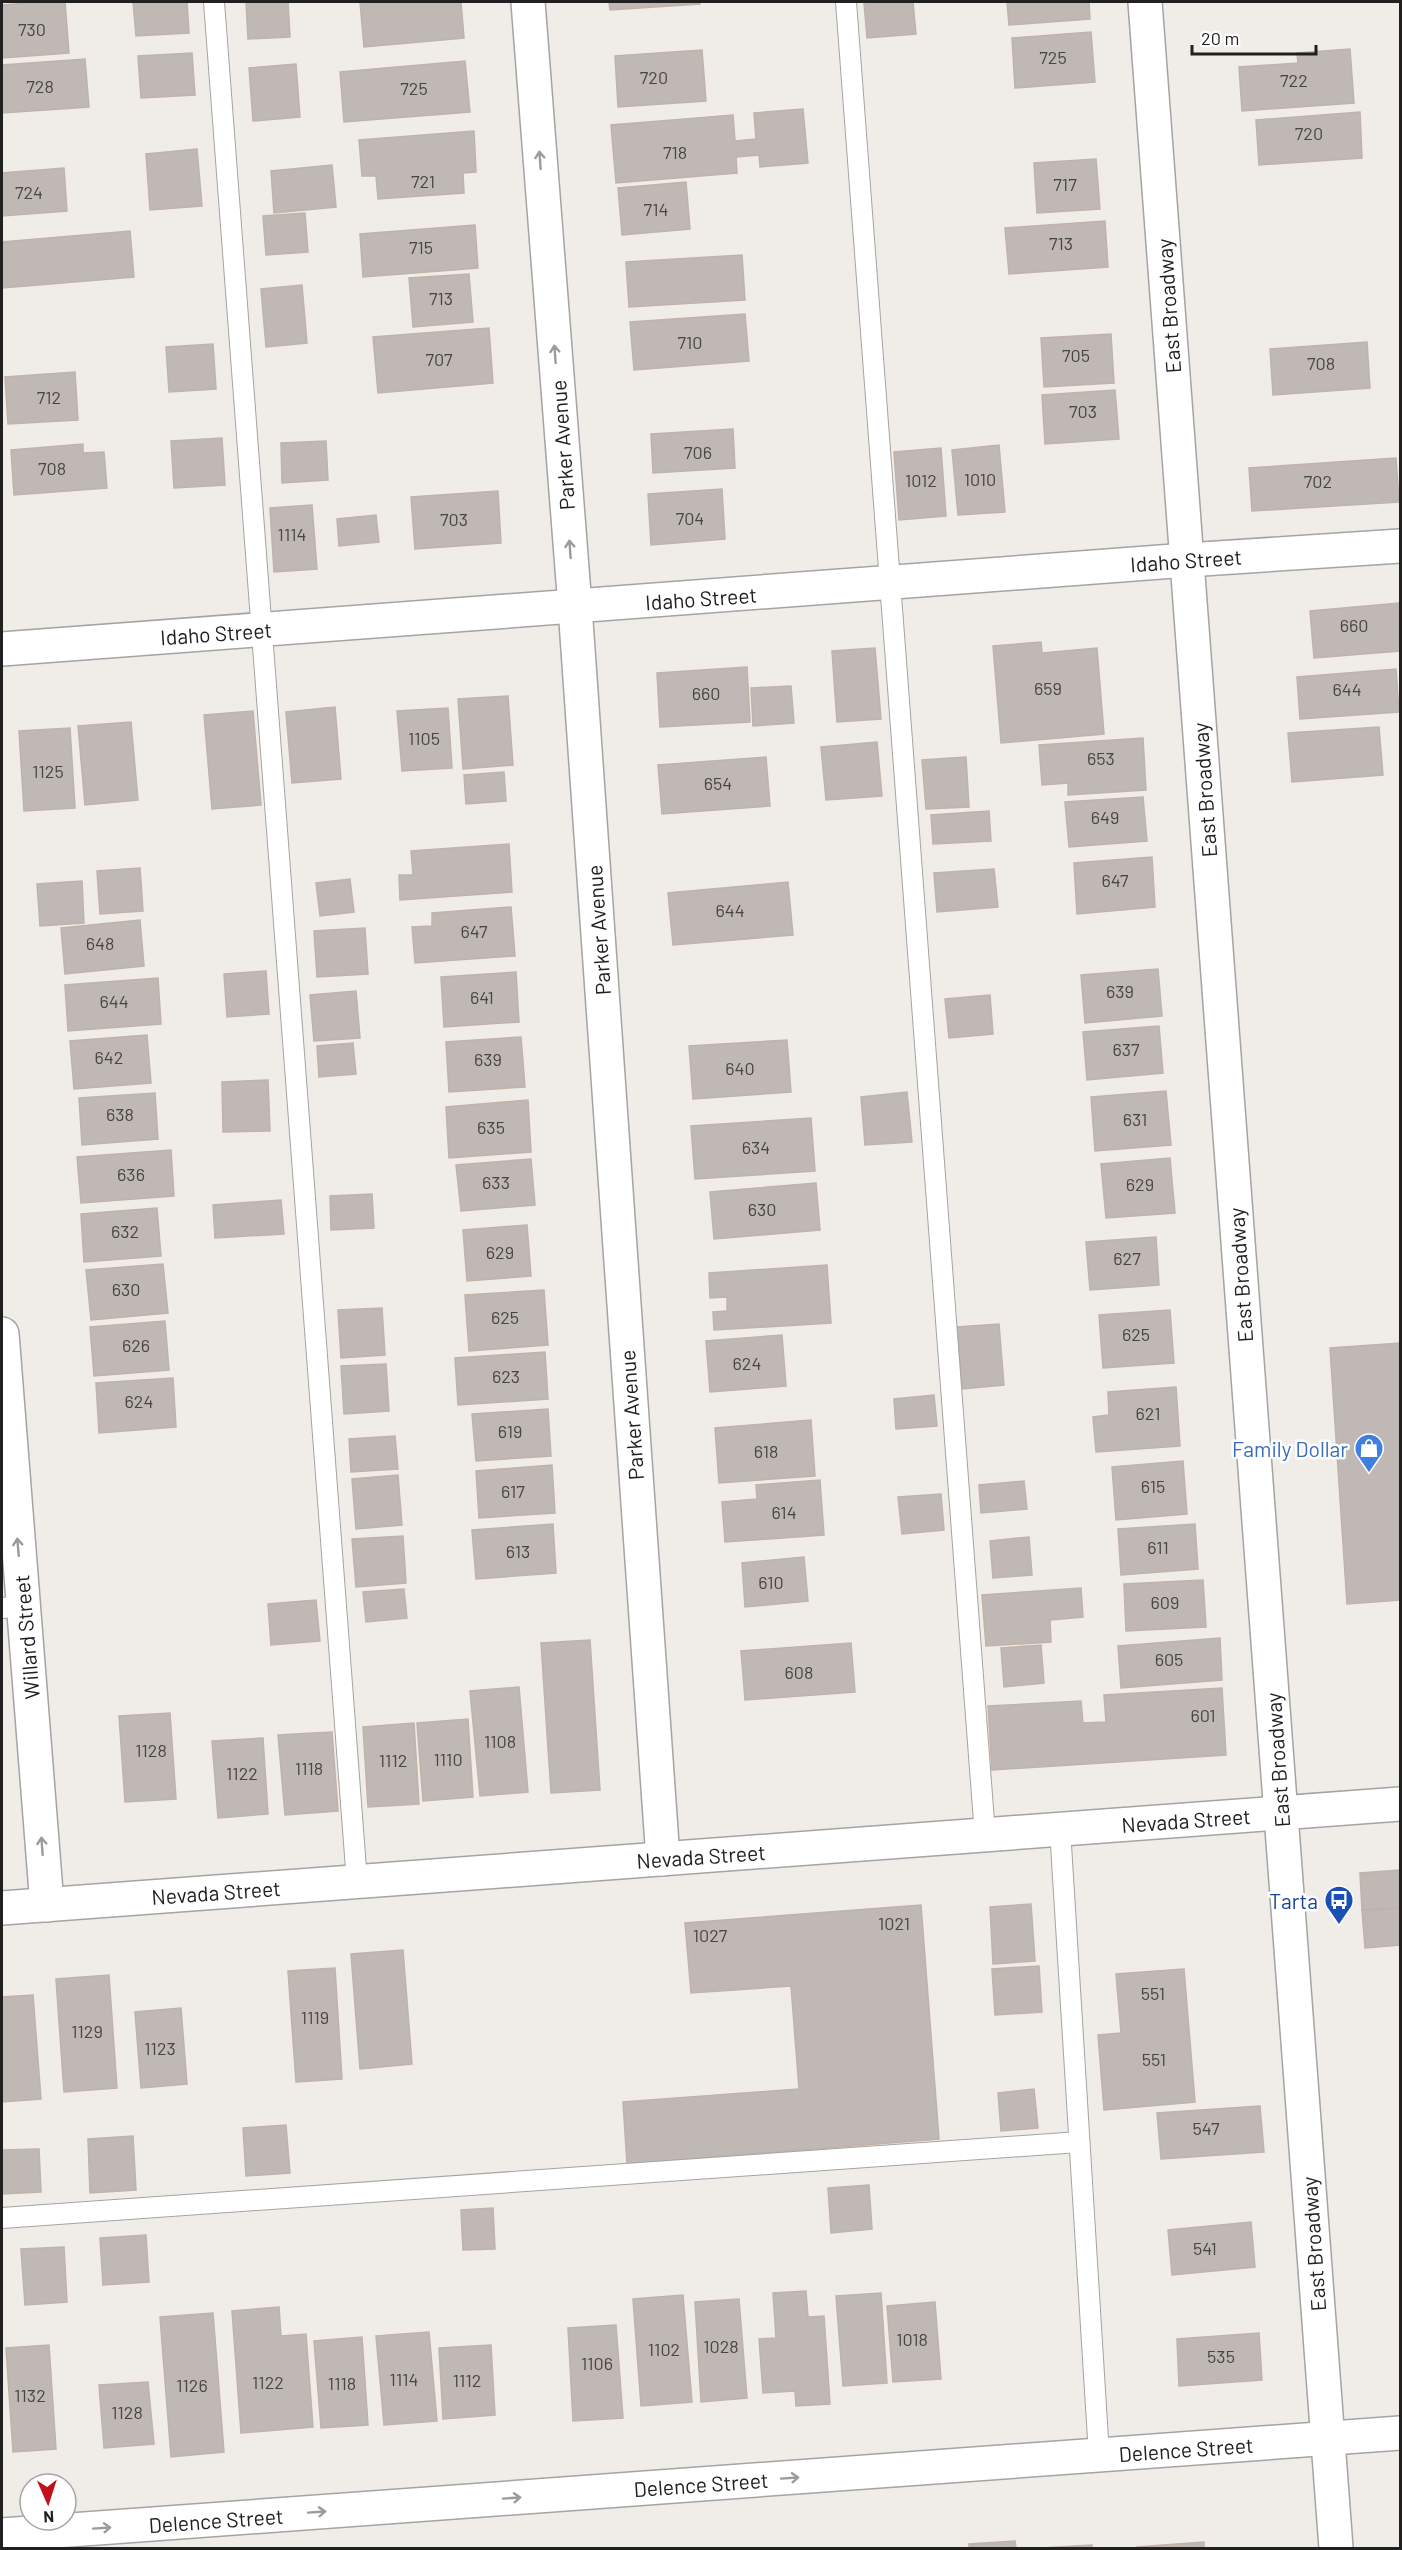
<svg xmlns="http://www.w3.org/2000/svg" width="1402" height="2550" font-family="Barlow,sans-serif">
<style>
.building{fill:#c0b8b4;stroke:#c1b2aa;stroke-width:1.5}
.lines{fill:none;stroke-linecap:round;stroke-linejoin:round}
.service-casing{stroke:#a4a4a4;stroke-width:22}
.minor-casing{stroke:#a4a4a4;stroke-width:36}
.tertiary-casing{stroke:#a4a4a4;stroke-width:36}
.service{stroke:#fff;stroke-width:20}
.minor{stroke:#fff;stroke-width:33}
.tertiary{stroke:#fff;stroke-width:33}
.oneway{stroke:#9b9b9b}
.labels{text-anchor:middle;dominant-baseline:central;stroke-width:5;stroke-linejoin:round;paint-order:stroke}
.number-label{font-size:18px;fill:#484645}
.street-label{font-size:21px;fill:#202020;stroke:#fff}
.shop-label{font-size:21px;fill:#366cbe;stroke:#fff;text-anchor:end}
.transit-label{font-size:21px;fill:#164399;stroke:#fff;text-anchor:end}
</style>
<rect width="100%" height="100%" fill="#f0ece7"/>
<!-- building -->
<g class="building">
<polygon points="42,2 65,2 69,53 2,58 2,5"/>
<polygon points="133,2 187,2 189,33 136,36"/>
<polygon points="246,2 288,2 290,37 248,39"/>
<polygon points="360,2 461,2 464,38 364,47"/>
<polygon points="609,2 700,2 700,4 610,10"/>
<polygon points="864,2 913,2 916,34 867,38"/>
<polygon points="1007,2 1089,2 1090,19 1009,25"/>
<polygon points="1091,32 1095,82 1015,88 1012,38"/>
<polygon points="1350,49 1354,103 1242,111 1239,67 1298,63 1297,53"/>
<polygon points="702,50 706,101 618,107 615,56"/>
<polygon points="192,53 195,95 141,98 138,56"/>
<polygon points="85,59 89,107 2,113 2,65"/>
<polygon points="465,61 470,112 344,122 340,72"/>
<polygon points="296,64 300,117 253,121 249,68"/>
<polygon points="803,109 808,163 760,167 759,155 736,157 737,173 616,183 611,125 733,115 735,141 756,139 754,113"/>
<polygon points="1360,112 1362,158 1259,165 1256,120"/>
<polygon points="474,131 476,172 463,173 464,193 378,199 376,176 362,176 359,140"/>
<polygon points="197,149 202,206 150,210 146,154"/>
<polygon points="1096,159 1100,209 1037,213 1034,163"/>
<polygon points="332,165 336,207 274,213 271,171"/>
<polygon points="64,168 67,211 2,216 2,173"/>
<polygon points="686,182 690,229 622,235 618,188"/>
<polygon points="305,213 308,252 266,255 263,216"/>
<polygon points="1105,221 1108,267 1009,274 1005,228"/>
<polygon points="475,225 478,268 363,277 360,234"/>
<polygon points="130,231 134,277 2,288 2,242"/>
<polygon points="742,255 745,300 629,307 626,262"/>
<polygon points="469,274 473,322 413,327 409,278"/>
<polygon points="302,285 307,343 266,347 261,289"/>
<polygon points="745,314 749,361 634,370 630,322"/>
<polygon points="489,328 493,383 378,393 373,337"/>
<polygon points="1111,334 1114,383 1044,387 1041,338"/>
<polygon points="1367,342 1370,388 1273,395 1270,349"/>
<polygon points="213,344 216,389 169,392 166,347"/>
<polygon points="75,372 78,420 8,424 5,377"/>
<polygon points="1115,390 1119,439 1045,444 1042,395"/>
<polygon points="733,429 735,468 653,473 651,434"/>
<polygon points="222,438 225,485 174,488 171,441"/>
<polygon points="326,441 328,480 282,483 281,443"/>
<polygon points="83,444 83,453 104,452 107,488 14,495 11,450"/>
<polygon points="999,445 1005,512 958,515 952,450"/>
<polygon points="941,448 946,516 899,520 894,452"/>
<polygon points="1396,458 1399,502 1252,511 1249,468"/>
<polygon points="722,489 725,539 651,545 648,494"/>
<polygon points="498,491 501,543 415,549 411,497"/>
<polygon points="312,505 317,569 274,572 270,508"/>
<polygon points="376,515 379,542 339,546 337,519"/>
<polygon points="1399,603 1400,651 1314,658 1310,611"/>
<polygon points="1041,642 1042,653 1097,648 1104,734 1001,743 993,646"/>
<polygon points="875,648 881,719 837,722 832,651"/>
<polygon points="747,667 750,722 660,727 657,673"/>
<polygon points="1396,669 1399,712 1300,719 1297,677"/>
<polygon points="791,686 794,723 753,726 751,688"/>
<polygon points="508,696 513,765 463,769 458,699"/>
<polygon points="335,707 341,779 292,783 286,712"/>
<polygon points="448,708 452,768 402,771 397,711"/>
<polygon points="253,711 261,805 212,809 204,715"/>
<polygon points="131,722 138,800 85,805 78,726"/>
<polygon points="1379,727 1383,775 1292,782 1288,733"/>
<polygon points="70,728 75,808 24,811 19,731"/>
<polygon points="1143,738 1146,790 1068,795 1068,783 1042,785 1039,745"/>
<polygon points="877,742 882,796 826,800 821,747"/>
<polygon points="766,757 770,806 662,814 658,765"/>
<polygon points="966,757 969,807 926,809 922,760"/>
<polygon points="504,772 506,801 466,804 464,775"/>
<polygon points="1143,797 1147,841 1069,847 1065,802"/>
<polygon points="989,811 991,841 933,844 931,815"/>
<polygon points="509,844 512,892 400,900 399,875 413,875 411,851"/>
<polygon points="1152,857 1155,907 1077,914 1074,863"/>
<polygon points="140,868 143,911 100,914 97,871"/>
<polygon points="994,869 998,907 937,912 934,873"/>
<polygon points="350,879 354,912 320,916 316,883"/>
<polygon points="82,881 84,923 40,926 37,884"/>
<polygon points="788,882 793,935 673,945 668,893"/>
<polygon points="511,907 515,956 415,963 412,927 432,926 432,913"/>
<polygon points="140,920 144,966 65,974 61,928"/>
<polygon points="365,928 368,974 317,977 314,931"/>
<polygon points="1158,969 1162,1016 1085,1023 1081,975"/>
<polygon points="266,971 269,1014 227,1017 224,974"/>
<polygon points="516,972 519,1022 444,1027 441,977"/>
<polygon points="158,978 161,1024 68,1031 65,985"/>
<polygon points="356,991 360,1038 314,1041 310,995"/>
<polygon points="990,995 993,1034 949,1038 945,999"/>
<polygon points="1159,1026 1163,1073 1087,1080 1083,1032"/>
<polygon points="147,1035 151,1083 74,1089 70,1041"/>
<polygon points="521,1037 525,1087 449,1092 446,1042"/>
<polygon points="787,1040 791,1092 693,1099 689,1046"/>
<polygon points="353,1043 356,1074 319,1077 317,1046"/>
<polygon points="268,1080 270,1131 223,1132 222,1082"/>
<polygon points="1166,1091 1171,1145 1095,1151 1091,1097"/>
<polygon points="907,1092 912,1142 865,1145 861,1097"/>
<polygon points="155,1093 158,1139 82,1145 79,1098"/>
<polygon points="528,1100 531,1152 449,1158 446,1107"/>
<polygon points="811,1118 815,1171 695,1179 691,1126"/>
<polygon points="171,1150 174,1196 81,1203 77,1157"/>
<polygon points="1170,1158 1175,1213 1106,1218 1101,1164"/>
<polygon points="531,1159 535,1205 461,1211 456,1165"/>
<polygon points="816,1183 820,1230 714,1239 710,1192"/>
<polygon points="372,1194 374,1228 331,1230 330,1196"/>
<polygon points="281,1200 284,1234 215,1238 213,1205"/>
<polygon points="157,1208 161,1256 84,1262 81,1214"/>
<polygon points="527,1225 531,1276 467,1281 463,1230"/>
<polygon points="1156,1237 1159,1285 1090,1290 1086,1242"/>
<polygon points="163,1264 168,1313 91,1320 86,1270"/>
<polygon points="827,1265 831,1323 714,1330 713,1312 727,1311 727,1297 710,1298 709,1273"/>
<polygon points="544,1290 548,1345 469,1351 465,1295"/>
<polygon points="382,1308 385,1355 341,1358 338,1310"/>
<polygon points="1170,1310 1174,1363 1103,1368 1099,1315"/>
<polygon points="165,1321 169,1370 94,1376 90,1327"/>
<polygon points="999,1324 1004,1385 962,1389 957,1327"/>
<polygon points="782,1335 786,1386 710,1392 706,1341"/>
<polygon points="1400,1343 1400,1600 1347,1604 1330,1348"/>
<polygon points="545,1352 548,1399 458,1405 455,1358"/>
<polygon points="386,1364 389,1411 344,1414 341,1366"/>
<polygon points="173,1378 176,1427 99,1433 96,1383"/>
<polygon points="1176,1387 1180,1446 1096,1452 1093,1417 1109,1415 1108,1392"/>
<polygon points="934,1395 937,1426 896,1429 894,1399"/>
<polygon points="548,1409 551,1456 476,1461 472,1414"/>
<polygon points="811,1420 815,1476 719,1483 715,1428"/>
<polygon points="395,1436 398,1469 351,1472 349,1439"/>
<polygon points="1183,1461 1187,1514 1116,1520 1112,1467"/>
<polygon points="552,1465 555,1513 479,1518 476,1471"/>
<polygon points="398,1475 402,1525 356,1529 352,1479"/>
<polygon points="820,1480 824,1535 725,1542 722,1502 757,1499 756,1485"/>
<polygon points="1024,1481 1027,1509 981,1513 979,1485"/>
<polygon points="941,1494 944,1530 902,1534 898,1497"/>
<polygon points="553,1524 556,1573 476,1579 472,1530"/>
<polygon points="1195,1524 1198,1569 1121,1575 1118,1529"/>
<polygon points="403,1536 406,1583 356,1587 352,1539"/>
<polygon points="1029,1537 1032,1575 993,1578 990,1541"/>
<polygon points="804,1557 808,1601 745,1607 742,1563"/>
<polygon points="1203,1580 1206,1627 1126,1631 1124,1584"/>
<polygon points="1081,1588 1083,1617 1050,1620 1051,1642 986,1646 982,1595"/>
<polygon points="404,1589 407,1618 366,1622 363,1592"/>
<polygon points="316,1600 320,1641 271,1645 268,1604"/>
<polygon points="1220,1638 1222,1680 1121,1688 1118,1646"/>
<polygon points="590,1640 600,1790 551,1793 541,1643"/>
<polygon points="851,1643 855,1692 745,1700 741,1651"/>
<polygon points="1041,1645 1044,1683 1004,1687 1001,1648"/>
<polygon points="519,1687 528,1792 480,1796 470,1691"/>
<polygon points="1222,1688 1226,1755 992,1770 988,1706 1081,1701 1083,1723 1106,1722 1104,1695"/>
<polygon points="170,1713 176,1799 125,1802 119,1716"/>
<polygon points="468,1719 473,1797 423,1801 417,1723"/>
<polygon points="414,1723 419,1804 368,1807 363,1727"/>
<polygon points="332,1732 338,1811 285,1815 278,1735"/>
<polygon points="263,1738 268,1814 218,1818 212,1741"/>
<polygon points="1400,1870 1400,1908 1362,1910 1360,1873"/>
<polygon points="1031,1904 1035,1961 993,1964 990,1907"/>
<polygon points="921,1905 939,2139 627,2164 623,2102 799,2089 791,1986 691,1993 685,1923"/>
<polygon points="1400,1908 1400,1945 1365,1948 1362,1910"/>
<polygon points="403,1950 412,2064 360,2069 351,1954"/>
<polygon points="1039,1966 1042,2012 995,2015 992,1969"/>
<polygon points="335,1968 342,2079 296,2082 288,1971"/>
<polygon points="1184,1969 1195,2102 1104,2110 1098,2035 1121,2033 1116,1974"/>
<polygon points="109,1975 117,2088 64,2092 56,1979"/>
<polygon points="33,1995 41,2099 2,2102 2,1997"/>
<polygon points="181,2008 187,2084 141,2088 135,2012"/>
<polygon points="1034,2089 1038,2128 1001,2131 998,2093"/>
<polygon points="1260,2106 1264,2152 1161,2159 1157,2113"/>
<polygon points="286,2125 290,2173 246,2176 243,2128"/>
<polygon points="133,2136 136,2190 90,2193 88,2139"/>
<polygon points="39,2149 41,2192 2,2194 2,2150"/>
<polygon points="869,2185 872,2229 831,2233 828,2188"/>
<polygon points="493,2208 495,2249 463,2250 461,2210"/>
<polygon points="1251,2222 1255,2267 1172,2275 1168,2230"/>
<polygon points="146,2235 149,2282 103,2285 100,2238"/>
<polygon points="64,2247 67,2302 25,2305 21,2249"/>
<polygon points="806,2291 808,2317 824,2316 830,2404 796,2406 795,2391 763,2393 759,2339 776,2338 773,2293"/>
<polygon points="881,2293 887,2383 843,2386 836,2296"/>
<polygon points="683,2295 692,2402 641,2406 633,2299"/>
<polygon points="739,2299 747,2398 701,2402 695,2302"/>
<polygon points="935,2302 941,2379 893,2382 887,2306"/>
<polygon points="279,2307 281,2336 306,2334 313,2427 241,2433 232,2311"/>
<polygon points="213,2313 224,2452 171,2457 160,2317"/>
<polygon points="616,2325 623,2418 573,2421 568,2328"/>
<polygon points="429,2332 437,2421 384,2425 376,2336"/>
<polygon points="1259,2333 1262,2380 1179,2386 1177,2339"/>
<polygon points="362,2337 368,2425 321,2428 314,2341"/>
<polygon points="49,2345 56,2449 13,2452 6,2348"/>
<polygon points="491,2345 495,2415 443,2419 439,2348"/>
<polygon points="148,2382 154,2444 104,2448 99,2385"/>
<polygon points="1015,2541 1016,2548 969,2548 969,2544"/>
<polygon points="1204,2542 1204,2548 1137,2548 1137,2547"/>
<polygon points="1092,2545 1092,2548 1042,2548"/>
</g>
<g class="lines">
<!-- service casing -->
<g class="service-casing">
<g id="service">
<polyline points="214,2 357,1882"/>
<polyline points="846,2 985,1835"/>
<polyline points="2,1608 23,1606"/>
<polyline points="1060,1829 1099,2455"/>
<polyline points="2,2218 1079,2142"/>
</g>
</g>
<!-- minor casing -->
<g class="minor-casing">
<g id="minor">
<polyline points="528,2 575,607 663,1859"/>
<polyline points="2,649 1187,560 1400,546"/>
<polyline points="2,1334 47,1905"/>
<polyline points="2,2535 1400,2433"/>
</g>
</g>
<!-- tertiary casing -->
<g class="tertiary-casing">
<g id="tertiary">
<polyline points="1145,2 1336,2548"/>
<polyline points="2,1908 1400,1804"/>
</g>
</g>
<!-- service -->
<use href="#service" class="service"/>
<!-- minor -->
<use href="#minor" class="minor"/>
<!-- tertiary -->
<use href="#tertiary" class="tertiary"/>
</g>
<!-- one-way arrows -->
<defs><path id="oneway-shaft" d="M-6 0H5M1.5-3L5.5 0L1.5 3" fill="none" stroke-width="1.6" stroke-linecap="round" stroke-linejoin="round" transform="scale(1.5)"/></defs>
<g class="oneway">
<use href="#oneway-shaft" transform="translate(540 160) rotate(-94)"/>
<use href="#oneway-shaft" transform="translate(555 354) rotate(-94)"/>
<use href="#oneway-shaft" transform="translate(570 549) rotate(-94)"/>
<use href="#oneway-shaft" transform="translate(18 1547) rotate(-95)"/>
<use href="#oneway-shaft" transform="translate(42 1846) rotate(-94)"/>
<use href="#oneway-shaft" transform="translate(790 2478) rotate(-4)"/>
<use href="#oneway-shaft" transform="translate(512 2498) rotate(-4)"/>
<use href="#oneway-shaft" transform="translate(317 2512) rotate(-4)"/>
<use href="#oneway-shaft" transform="translate(102 2528) rotate(-4)"/>
</g>
<!-- icons -->
<defs>
<g id="shop-pin" transform="scale(1.5)"><path d="M0 17L-7.5 6A9.5 9.5 0 1 1 7.5 6Z" fill="#3f7fe0" stroke="#fff"/><path d="M-5-2.5h2.3a2.7 3.5 0 0 1 5.4 0H5L5.5 6h-11ZM-1.5-2.5h3a1.5 2.3 0 0 0-3 0Z" fill="#fff"/></g>
<g id="bus-pin" transform="scale(1.5)"><path d="M0 17L-7.5 6A9.5 9.5 0 1 1 7.5 6Z" fill="#1a4fb4" stroke="#fff"/><path d="M-5-6H5V4H4V6H2V4H-2V6H-4V4H-5ZM-3.5-4V0h7V-4ZM-3.5 1.2v1.5H-2V1.2ZM2 1.2v1.5H3.5V1.2Z" fill="#fff"/></g>
</defs>
<g fill-rule="evenodd">
<use href="#shop-pin" x="1369" y="1448"/>
<use href="#bus-pin" x="1339" y="1900"/>
</g>
<g class="labels">
<!-- number labels -->
<g class="number-label">
<text x="32" y="29">730</text>
<text x="1053" y="57">725</text>
<text x="654" y="77">720</text>
<text x="1294" y="80">722</text>
<text x="40" y="86">728</text>
<text x="414" y="88">725</text>
<text x="1309" y="133">720</text>
<text x="675" y="152">718</text>
<text x="423" y="181">721</text>
<text x="1065" y="184">717</text>
<text x="29" y="192">724</text>
<text x="656" y="209">714</text>
<text x="1061" y="243">713</text>
<text x="421" y="247">715</text>
<text x="441" y="298">713</text>
<text x="690" y="342">710</text>
<text x="1076" y="355">705</text>
<text x="439" y="359">707</text>
<text x="1321" y="363">708</text>
<text x="49" y="397">712</text>
<text x="1083" y="411">703</text>
<text x="698" y="452">706</text>
<text x="52" y="468">708</text>
<text x="980" y="479">1010</text>
<text x="921" y="480">1012</text>
<text x="1318" y="481">702</text>
<text x="690" y="518">704</text>
<text x="454" y="519">703</text>
<text x="292" y="534">1114</text>
<text x="1354" y="625">660</text>
<text x="1048" y="688">659</text>
<text x="1347" y="689">644</text>
<text x="706" y="693">660</text>
<text x="424" y="738">1105</text>
<text x="1101" y="758">653</text>
<text x="48" y="771">1125</text>
<text x="718" y="783">654</text>
<text x="1105" y="817">649</text>
<text x="1115" y="880">647</text>
<text x="730" y="910">644</text>
<text x="474" y="931">647</text>
<text x="100" y="943">648</text>
<text x="1120" y="991">639</text>
<text x="482" y="997">641</text>
<text x="114" y="1001">644</text>
<text x="1126" y="1049">637</text>
<text x="109" y="1057">642</text>
<text x="488" y="1059">639</text>
<text x="740" y="1068">640</text>
<text x="120" y="1114">638</text>
<text x="1135" y="1119">631</text>
<text x="491" y="1127">635</text>
<text x="756" y="1147">634</text>
<text x="131" y="1174">636</text>
<text x="496" y="1182">633</text>
<text x="1140" y="1184">629</text>
<text x="762" y="1209">630</text>
<text x="125" y="1231">632</text>
<text x="500" y="1252">629</text>
<text x="1127" y="1258">627</text>
<text x="126" y="1289">630</text>
<text x="505" y="1317">625</text>
<text x="1136" y="1334">625</text>
<text x="136" y="1345">626</text>
<text x="747" y="1363">624</text>
<text x="506" y="1376">623</text>
<text x="139" y="1401">624</text>
<text x="1148" y="1413">621</text>
<text x="510" y="1431">619</text>
<text x="766" y="1451">618</text>
<text x="1153" y="1486">615</text>
<text x="513" y="1491">617</text>
<text x="784" y="1512">614</text>
<text x="1158" y="1547">611</text>
<text x="518" y="1551">613</text>
<text x="771" y="1582">610</text>
<text x="1165" y="1602">609</text>
<text x="1169" y="1659">605</text>
<text x="799" y="1672">608</text>
<text x="1203" y="1715">601</text>
<text x="500" y="1741">1108</text>
<text x="151" y="1750">1128</text>
<text x="448" y="1759">1110</text>
<text x="393" y="1760">1112</text>
<text x="309" y="1768">1118</text>
<text x="242" y="1773">1122</text>
<text x="894" y="1923">1021</text>
<text x="710" y="1935">1027</text>
<text x="1153" y="1993">551</text>
<text x="315" y="2017">1119</text>
<text x="87" y="2031">1129</text>
<text x="160" y="2048">1123</text>
<text x="1154" y="2059">551</text>
<text x="1206" y="2128">547</text>
<text x="1205" y="2248">541</text>
<text x="912" y="2339">1018</text>
<text x="721" y="2346">1028</text>
<text x="664" y="2349">1102</text>
<text x="1221" y="2356">535</text>
<text x="597" y="2363">1106</text>
<text x="404" y="2379">1114</text>
<text x="467" y="2380">1112</text>
<text x="268" y="2382">1122</text>
<text x="342" y="2383">1118</text>
<text x="192" y="2385">1126</text>
<text x="30" y="2395">1132</text>
<text x="127" y="2412">1128</text>
</g>
<!-- street labels -->
<g class="street-label">
<text transform="translate(1168 306) rotate(-94)">East Broadway</text>
<text transform="translate(562 445) rotate(-94)">Parker Avenue</text>
<text transform="translate(1186 560) rotate(-4)">Idaho Street</text>
<text transform="translate(701 598) rotate(-4)">Idaho Street</text>
<text transform="translate(216 633) rotate(-4)">Idaho Street</text>
<text transform="translate(1204 790) rotate(-94)">East Broadway</text>
<text transform="translate(598 930) rotate(-94)">Parker Avenue</text>
<text transform="translate(1240 1275) rotate(-94)">East Broadway</text>
<text transform="translate(631 1415) rotate(-94)">Parker Avenue</text>
<text transform="translate(26 1637) rotate(-95)">Willard Street</text>
<text transform="translate(1277 1760) rotate(-94)">East Broadway</text>
<text transform="translate(1186 1820) rotate(-4)">Nevada Street</text>
<text transform="translate(701 1856) rotate(-4)">Nevada Street</text>
<text transform="translate(216 1892) rotate(-4)">Nevada Street</text>
<text transform="translate(1313 2244) rotate(-94)">East Broadway</text>
<text transform="translate(1186 2449) rotate(-4)">Delence Street</text>
<text transform="translate(701 2484) rotate(-4)">Delence Street</text>
<text transform="translate(216 2520) rotate(-4)">Delence Street</text>
</g>
<!-- shop labels -->
<g class="shop-label">
<text x="1348" y="1448">Family Dollar</text>
</g>
<!-- transit labels -->
<g class="transit-label">
<text x="1318" y="1900">Tarta</text>
</g>
</g>
<!-- border -->
<rect width="1402" height="2550" fill="none" stroke="#202020" stroke-width="6"/>
<!-- north arrow -->
<g transform="translate(48 2502) rotate(177)"><circle r="28" fill="#ffffff" stroke="#a6a6a6" stroke-width="1.5"/>
<path d="M0-4.5L10 22L0 15L-10 22Z" fill="#c20f1c"/>
<text y="-9" font-size="16" font-weight="bold" text-anchor="middle" fill="#202020">N</text>
</g>
<!-- scale -->
<path d="M1192 45v9h124v-9" fill="none" stroke="#202020" stroke-width="3"/>
<text x="1201" y="45" font-size="18" fill="#202020" stroke="#ffffff" stroke-width="4.5" paint-order="stroke">20 m</text>
</svg>
